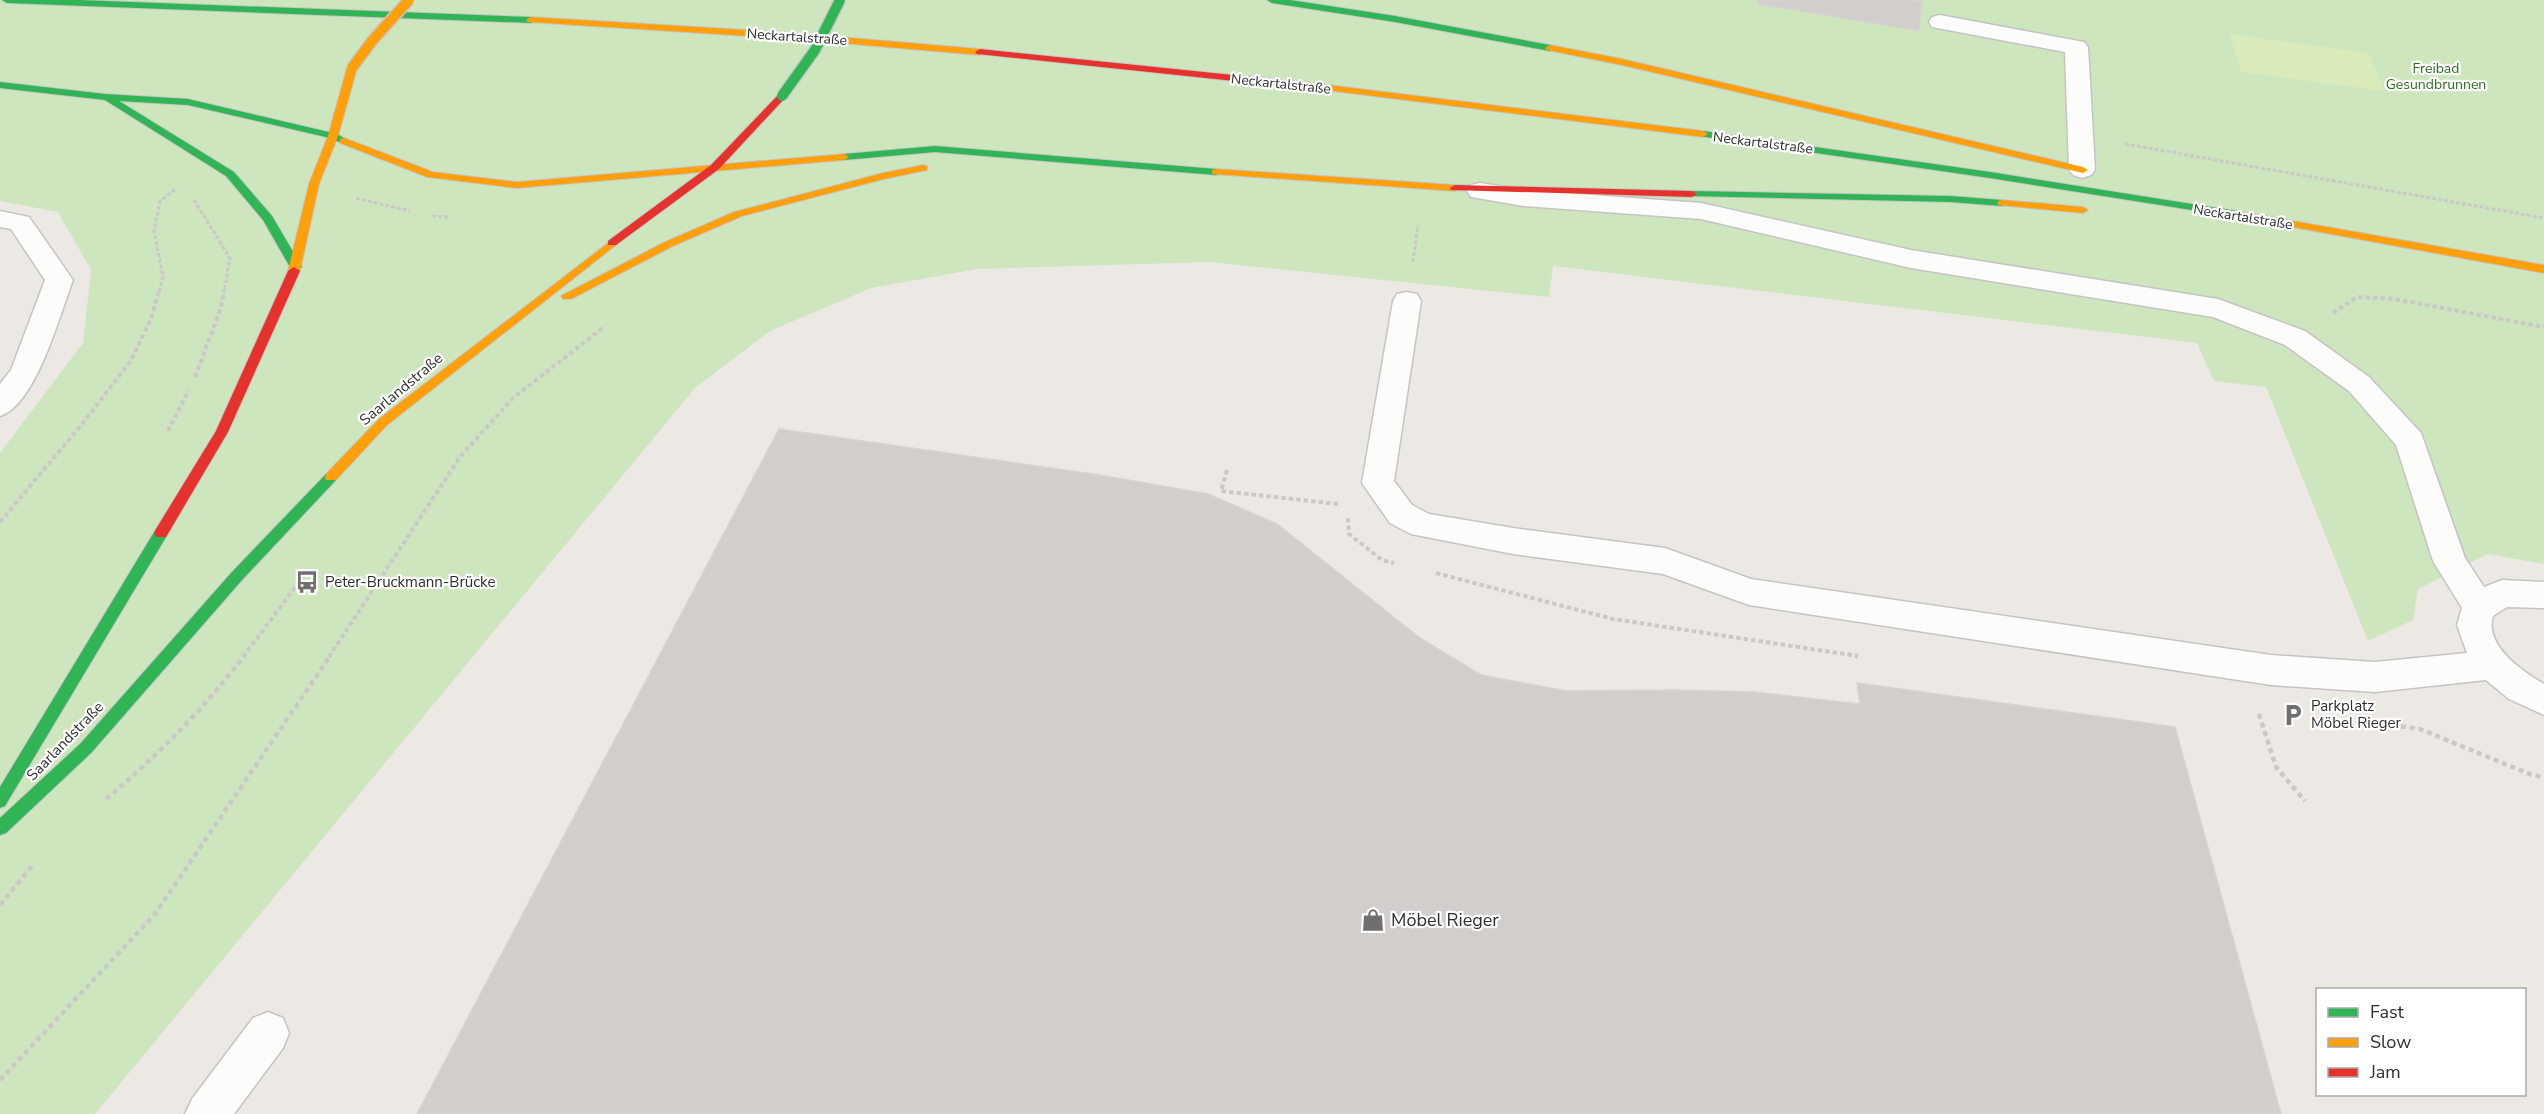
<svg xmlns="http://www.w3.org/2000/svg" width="2544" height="1114" font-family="'Nunito Sans',sans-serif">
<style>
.green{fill:#cee6be}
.pitch{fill:#d9eabb}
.building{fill:#d1cecb;stroke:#d7d4d0;stroke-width:1.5}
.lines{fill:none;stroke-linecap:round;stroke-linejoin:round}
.lane-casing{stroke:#c5c4c5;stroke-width:3}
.street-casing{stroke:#c5c4c5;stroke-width:3}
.fast-casing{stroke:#c6c5c4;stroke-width:2}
.slow-casing{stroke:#c6c5c4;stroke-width:2}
.jam-casing{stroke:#c6c5c4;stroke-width:2}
.path-far2{stroke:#c9c9c8;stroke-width:3;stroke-dasharray:4 2;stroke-linecap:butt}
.path-far1{stroke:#c9c9c8;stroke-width:4;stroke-dasharray:4.5 3;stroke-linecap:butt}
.path{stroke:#c9c9c8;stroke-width:4.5;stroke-dasharray:5 4;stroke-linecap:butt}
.lane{fill:#fcfcfb;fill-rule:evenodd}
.street{fill:#fcfcfb;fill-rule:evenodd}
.fast{fill:#30b455;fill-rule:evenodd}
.slow{fill:#ff9f0a;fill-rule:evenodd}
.jam{fill:#e5322d;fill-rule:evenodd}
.fast-bridge-casing{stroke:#c6c5c4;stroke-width:13;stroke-linecap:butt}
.slow-bridge-casing{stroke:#c6c5c4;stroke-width:13;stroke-linecap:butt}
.fast-bridge{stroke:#30b455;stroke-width:10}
.slow-bridge{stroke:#ff9f0a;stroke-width:10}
.labels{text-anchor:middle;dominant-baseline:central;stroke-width:4.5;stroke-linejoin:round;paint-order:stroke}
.far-street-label{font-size:14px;fill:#2e2e2e;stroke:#fff}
.far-park-label{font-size:14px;fill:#2c6e1b;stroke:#fff}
.street-label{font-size:15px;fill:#2e2e2e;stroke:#fff}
.poi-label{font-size:15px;fill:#2e2e2e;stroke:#fff;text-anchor:start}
.near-poi-label{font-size:18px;fill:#2e2e2e;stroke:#fff;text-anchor:start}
</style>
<rect width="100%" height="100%" fill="#ece8e4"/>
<!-- green -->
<polygon class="green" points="0,0 2544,0 2544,564 2488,554 2418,589 2413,620 2368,641 2266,387 2214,381 2197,343 1553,266 1549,297 1210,262 977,269 871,288 770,331 695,388 95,1114 0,1114 0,453 83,343 91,270 58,212 0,201"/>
<!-- pitch -->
<polygon class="pitch" points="2230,34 2369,53 2384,91 2241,72"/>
<!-- building -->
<g class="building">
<polygon points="1758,0 1909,0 1922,2 1919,31 1758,4"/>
<polygon points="779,429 1100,475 1208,494 1277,524 1420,638 1481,675 1566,691 1674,690 1754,692 1860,704 1857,683 2175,727 2281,1114 417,1114"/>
</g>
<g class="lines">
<!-- lane casing -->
<g class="lane-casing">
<g id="lane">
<polygon points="1940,15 2084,42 2088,47 2095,170 2091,175 2082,178 2073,175 2069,170 2065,52 1932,27 1929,22 1932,17"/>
<path d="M1480,183L1524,190L1701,203L1911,250L2218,299L2305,331L2369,377L2421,433L2465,558L2484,587L2502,580L2544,582V608L2507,607L2493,616C2484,646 2522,671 2544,684V715L2509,699L2486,680L2375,692L2271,685L1749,605L1663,574L1513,554L1411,534L1390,523L1362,483L1393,301L1397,294L1407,292L1417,294L1421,301L1394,481L1412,505L1429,514L1513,528L1665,548L1751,579L2271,655L2375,662L2467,653L2457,625L2462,608L2433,561L2396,445L2349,391L2285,345L2213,317L1911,268L1701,219L1524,206L1471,197L1467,191L1471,185Z"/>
<polygon points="268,1012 283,1018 289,1033 283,1048 234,1114 185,1114 192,1099 253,1018"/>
</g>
</g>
<!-- street casing -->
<g class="street-casing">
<path id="street" d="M0,211L29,217L73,280C60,314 36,405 0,416V384L11,370L45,280L11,229L0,227Z"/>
</g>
<!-- fast casing -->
<g class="fast-casing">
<g id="fast">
<polygon points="2,0 79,0 531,17 536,20 531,23 7,3"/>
<polygon points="1267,0 1290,0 1395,16 1550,45 1555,48 1550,51 1395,22 1272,3"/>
<polygon points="0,82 105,94 188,99 337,134 349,141 344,144 330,138 188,105 119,101 234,172 272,216 302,267 296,271 290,267 263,220 226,176 105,100 0,88"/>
<polygon points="1703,131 1990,172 2236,211 2241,214 2236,217 1990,178 1699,136 1699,132"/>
<polygon points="935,146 1216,169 1221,172 1216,175 935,152 844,160 839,157 844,154"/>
<polygon points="1692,191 1950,196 2002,200 2007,203 2002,206 1950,202 1688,196 1688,192"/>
<polygon points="331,472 337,477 336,480 242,580 91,753 6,833 0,835 0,818 81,743 232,572 326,474"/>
<polygon points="161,528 168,533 166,537 5,806 0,808 0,787 156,529"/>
</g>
</g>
<!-- slow casing -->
<g class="slow-casing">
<g id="slow">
<polygon points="531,17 781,32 980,49 985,52 980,55 781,38 528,22 526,20"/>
<polygon points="1550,45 1622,59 2083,167 2088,170 2083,173 1622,65 1547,50 1545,48"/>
<polygon points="352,65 357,68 338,136 319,184 300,271 294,275 290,274 288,271 309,184 328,136 347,68"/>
<polygon points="1320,84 1703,131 1708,134 1703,137 1317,89 1317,85"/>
<polygon points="344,138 433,172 517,182 844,154 849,157 844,160 517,188 427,177 340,143 340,139"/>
<polygon points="923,165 927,166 927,170 884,179 742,216 673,246 571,299 563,299 561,296 665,242 734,212 883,173"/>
<polygon points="1216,169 1455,185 1460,188 1455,191 1212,174 1212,170"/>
<polygon points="2002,200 2083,207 2088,210 2083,213 1998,205 1998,201"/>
<polygon points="2236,211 2544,265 2544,273 2232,216 2231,214"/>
<polygon points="612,240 618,243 616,245 387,425 336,480 326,480 325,477 326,474 379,419"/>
</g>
</g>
<!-- jam casing -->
<g class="jam-casing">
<g id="jam">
<polygon points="980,49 1320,84 1325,87 1320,90 977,54 975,52"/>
<polygon points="782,93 787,96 785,98 719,169 616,245 608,245 608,241 711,165 779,94"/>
<polygon points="1455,185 1692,191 1697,194 1692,197 1451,190 1450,188"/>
<polygon points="294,267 300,271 228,432 166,537 156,537 154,533 156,529 216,431 288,271"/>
</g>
</g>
<!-- path-far2 -->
<g class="path-far2">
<polyline points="2125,144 2544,218"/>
<polyline points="356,198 410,211"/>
<polyline points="194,200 230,258 224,292"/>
<polyline points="432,216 448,217"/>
<polyline points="1413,262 1418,225"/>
<polyline points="159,292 163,277 154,231 160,201 177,188"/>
</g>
<!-- path-far1 -->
<g class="path-far1">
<polyline points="2333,313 2357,297 2394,299 2544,327"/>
<polyline points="195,377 221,308 224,290"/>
<polyline points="168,431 189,390"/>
<polyline points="1227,470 1221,491 1338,504"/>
<polyline points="1348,518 1349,534 1382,560 1394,563"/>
<polyline points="0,522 83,423 130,362 151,319 159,290"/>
<polyline points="1436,573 1613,619 1858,656"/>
<polyline points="243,657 305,574"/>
<polyline points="329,657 460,457 513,398 605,326"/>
</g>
<!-- path -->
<g class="path">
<polyline points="1855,656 1858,656"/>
<polyline points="2259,714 2276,767 2305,801"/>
<polyline points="2383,724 2420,729 2532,775 2544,777"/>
<path d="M106,799C157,756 204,709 244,656"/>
<polyline points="0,905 32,866"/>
<polyline points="0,1080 155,914 330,656"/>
</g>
<!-- lane -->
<use href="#lane" class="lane"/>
<!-- street -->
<use href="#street" class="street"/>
<!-- fast -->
<use href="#fast" class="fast"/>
<!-- slow -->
<use href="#slow" class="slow"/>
<!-- jam -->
<use href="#jam" class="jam"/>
<!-- fast-bridge casing -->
<g class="fast-bridge-casing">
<polyline id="fast-bridge" points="782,96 815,50 840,0"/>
</g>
<!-- slow-bridge casing -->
<g class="slow-bridge-casing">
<polyline id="slow-bridge" points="352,68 372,41 409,0"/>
</g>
<!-- fast-bridge -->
<use href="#fast-bridge" class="fast-bridge"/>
<!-- slow-bridge -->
<use href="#slow-bridge" class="slow-bridge"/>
</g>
<!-- icons -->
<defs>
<g id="bus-bare" transform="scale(1.8)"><path d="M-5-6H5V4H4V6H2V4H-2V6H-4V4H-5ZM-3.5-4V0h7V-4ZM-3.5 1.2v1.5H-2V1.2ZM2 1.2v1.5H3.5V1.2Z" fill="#706f6e" stroke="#fff" stroke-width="2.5" paint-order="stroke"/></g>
<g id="parking-bare" transform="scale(1.8)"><path d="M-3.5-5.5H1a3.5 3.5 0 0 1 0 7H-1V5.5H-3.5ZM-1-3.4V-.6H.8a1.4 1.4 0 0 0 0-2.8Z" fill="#706f6e" stroke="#fff" stroke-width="2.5" paint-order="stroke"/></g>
<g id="shop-bare" transform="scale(1.8)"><path d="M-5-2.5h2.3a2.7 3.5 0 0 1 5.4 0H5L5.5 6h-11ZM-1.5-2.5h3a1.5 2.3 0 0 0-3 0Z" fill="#706f6e" stroke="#fff" stroke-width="2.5" paint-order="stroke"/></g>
</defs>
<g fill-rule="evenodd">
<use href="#bus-bare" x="307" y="582"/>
<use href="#parking-bare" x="2293" y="715"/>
<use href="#shop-bare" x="1373" y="920"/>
</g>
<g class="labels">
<!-- far-street labels -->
<g class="far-street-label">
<text transform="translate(797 37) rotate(4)">Neckartalstraße</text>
<text transform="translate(1281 84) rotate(6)">Neckartalstraße</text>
<text transform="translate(1763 143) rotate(7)">Neckartalstraße</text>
<text transform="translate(2243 217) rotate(9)">Neckartalstraße</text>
</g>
<!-- far-park labels -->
<g class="far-park-label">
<text x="2436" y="68">Freibad<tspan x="2436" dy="16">Gesundbrunnen</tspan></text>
</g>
<!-- street labels -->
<g class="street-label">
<text transform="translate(401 389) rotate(-40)">Saarlandstraße</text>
<text transform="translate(65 741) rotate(-46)">Saarlandstraße</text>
</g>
<!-- poi labels -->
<g class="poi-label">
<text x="325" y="582">Peter-Bruckmann-Brücke</text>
<text x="2311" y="706">Parkplatz<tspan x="2311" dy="17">Möbel Rieger</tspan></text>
</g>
<!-- near-poi labels -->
<g class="near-poi-label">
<text x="1391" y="920">Möbel Rieger</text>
</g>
</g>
<!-- legend -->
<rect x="2316" y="988" width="210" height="108" fill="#ffffff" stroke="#ababab" stroke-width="1.5"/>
<rect x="2328" y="1008" width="30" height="9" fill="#30b455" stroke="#ababab" stroke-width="1.5"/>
<text x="2370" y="1018" font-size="18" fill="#2e2e2e">Fast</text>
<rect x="2328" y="1038" width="30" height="9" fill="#ff9f0a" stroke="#ababab" stroke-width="1.5"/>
<text x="2370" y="1048" font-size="18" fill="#2e2e2e">Slow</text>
<rect x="2328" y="1068" width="30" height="9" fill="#e5322d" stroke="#ababab" stroke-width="1.5"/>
<text x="2370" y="1078" font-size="18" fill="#2e2e2e">Jam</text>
</svg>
